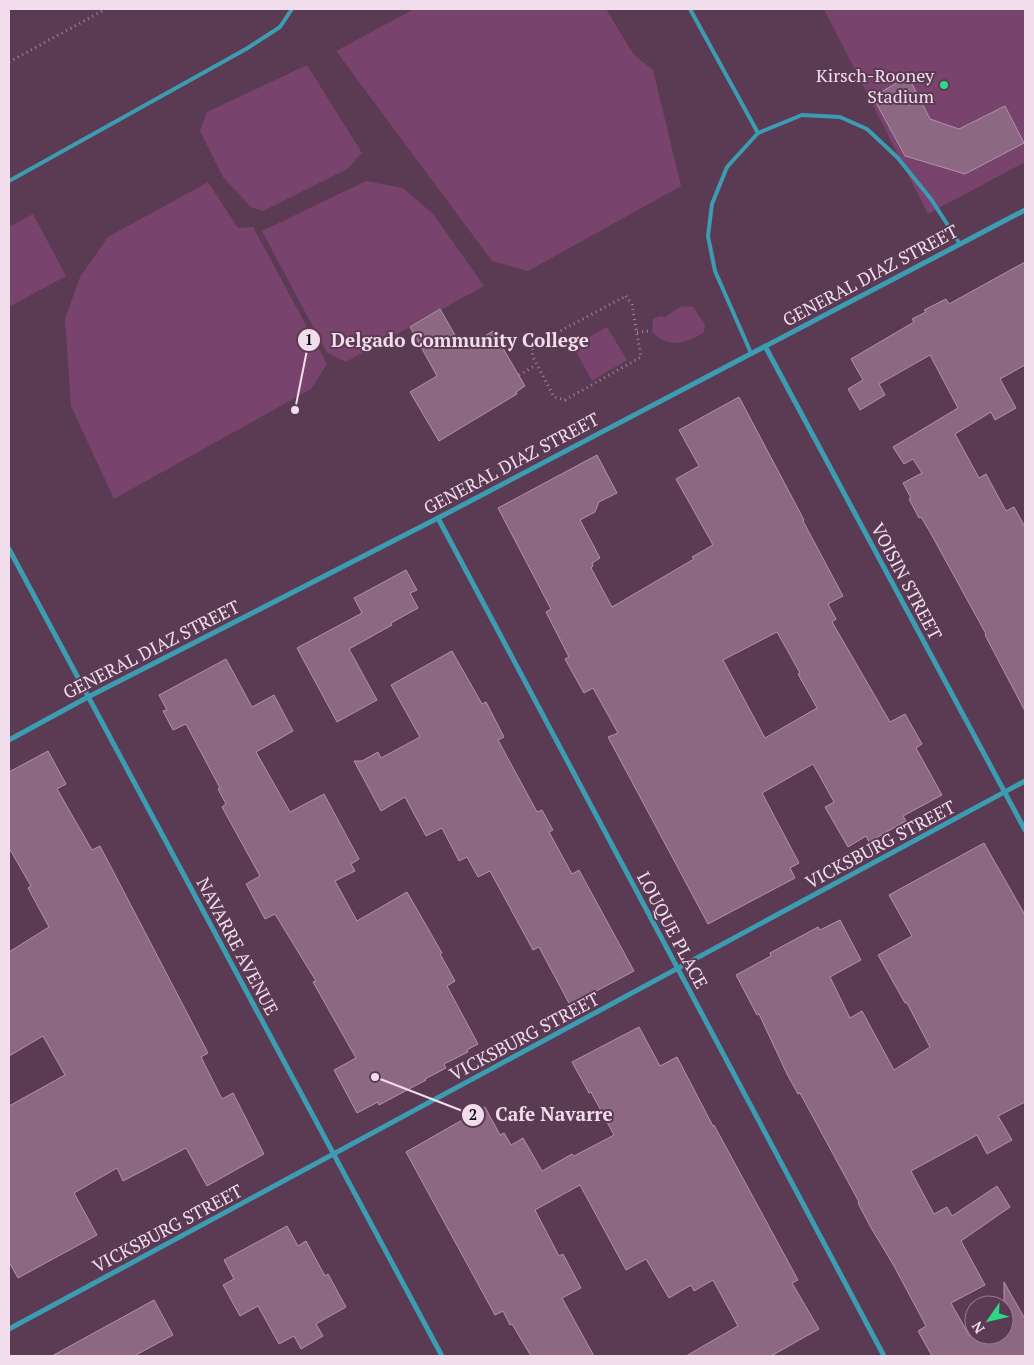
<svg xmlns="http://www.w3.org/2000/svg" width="1034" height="1365" font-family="'PT Serif',serif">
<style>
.green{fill:#78436c}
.building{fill:#8c6883;stroke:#b690ac;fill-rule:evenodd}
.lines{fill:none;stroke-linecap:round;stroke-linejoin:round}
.path{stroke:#a08599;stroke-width:3;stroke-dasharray:1 4;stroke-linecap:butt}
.service{stroke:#3c9cb2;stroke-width:4}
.minor{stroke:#3c9cb2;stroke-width:5}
.poi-dot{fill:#2bd884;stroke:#5b3a53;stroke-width:2}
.labels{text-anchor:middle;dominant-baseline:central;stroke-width:4;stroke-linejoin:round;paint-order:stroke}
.poi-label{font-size:18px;fill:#f2ddec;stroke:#5b3a53;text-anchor:end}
.street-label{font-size:18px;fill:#f2ddec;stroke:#5b3a53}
.leader{fill:none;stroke:#f2ddec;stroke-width:2}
.callout-dot{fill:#f2ddec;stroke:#5b3a53;stroke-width:2}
.mark-label{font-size:15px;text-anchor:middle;font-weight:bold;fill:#111}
.callout-label{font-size:19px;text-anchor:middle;font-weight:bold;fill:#f2ddec;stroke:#5b3a53;stroke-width:4;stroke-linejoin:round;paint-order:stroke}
</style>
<rect width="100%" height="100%" fill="#5b3a53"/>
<!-- green -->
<g class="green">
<polygon points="414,9 606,9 634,55 653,70 681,186 528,271 492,261 336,51"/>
<polygon points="824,9 1025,9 1025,162 928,214"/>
<polygon points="307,65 362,153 347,169 263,211 251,207 223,177 200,131 207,112"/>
<polygon points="366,181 403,188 434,215 484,286 346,362 327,353 262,231"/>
<polygon points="208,182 238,228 253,227 327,364 311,389 114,499 71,406 65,319 80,277 108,237"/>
<polygon points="33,214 66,276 9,307 9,227"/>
<path d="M682,306L693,307L705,324L704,332C687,344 667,349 652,331L653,319L660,316L665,317Z"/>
<polygon points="607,327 627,360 592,381 573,346"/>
</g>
<!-- building -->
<g class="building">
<polygon points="908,76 930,119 959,129 1005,106 1024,143 965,174 905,156 873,97"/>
<polygon points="1025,262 1025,365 1000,379 1016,408 995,420 991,412 955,434 979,478 986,474 1006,511 1014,507 1025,527 1025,711 985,635 986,634 930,532 921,517 919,518 909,499 911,498 903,483 922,473 913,459 904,464 893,447 958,408 930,355 879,384 885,395 860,410 848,389 863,380 851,359 914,322 912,319 926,312 924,310 946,299 949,304"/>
<polygon points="440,309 463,349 493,331 525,386 516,392 517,394 439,441 410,392 437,376 410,327"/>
<path d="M739,397L804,520L803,521L843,596L828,604L836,619L832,622L890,722L905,714L922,744L916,748L942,795L903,816L906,821L869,842L866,836L848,847L825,807L834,802L813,764L762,793L799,863L790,868L795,878L708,924L608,737L618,733L593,688L584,693L565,659L569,657L546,612L551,609L498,508L597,455L617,493L599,502L595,512L580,520L600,558L592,563L593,566L591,568L612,607L694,559L692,557L713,545L676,479L699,466L679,430ZM777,632L800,673L798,674L817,708L765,738L723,660Z"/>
<polygon points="406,570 417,590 410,593 418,608 391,623 392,625 349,649 377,700 337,722 297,648 362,613 354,598"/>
<polygon points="452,651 482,704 486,702 504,737 498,740 537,812 542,810 553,830 549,832 572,874 579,870 634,971 570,1005 539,947 533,950 490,871 478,877 467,857 459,861 442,828 426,836 405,797 381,811 354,761 362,761 378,752 381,758 420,737 391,685"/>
<polygon points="226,659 252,707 274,695 293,731 256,752 290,812 324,794 359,859 351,864 355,871 335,881 357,921 407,892 442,953 440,954 455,981 447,986 478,1044 467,1050 468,1052 444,1064 446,1068 425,1079 426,1080 379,1105 378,1102 357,1113 334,1070 356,1058 313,982 316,981 275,914 265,919 246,884 260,876 222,807 226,804 218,789 220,788 186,724 173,730 163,711 167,710 159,695"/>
<polygon points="48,751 66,784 57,789 92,850 100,846 208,1053 201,1057 222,1099 233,1093 264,1154 207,1186 186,1148 123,1181 117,1168 74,1193 97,1235 18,1278 9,1262 9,1106 65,1075 43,1036 9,1056 9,952 49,927 28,888 31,886 9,848 9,772"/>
<polygon points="984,843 1025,915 1025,1102 998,1116 1012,1140 987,1154 977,1135 911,1171 934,1214 947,1207 952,1216 997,1186 1010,1207 961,1241 985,1285 951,1303 969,1335 1004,1335 1004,1282 1025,1319 1025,1356 932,1356 918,1331 926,1326 894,1266 870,1226 858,1203 859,1202 800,1093 798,1094 787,1074 759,1014 757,1015 736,975 771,956 770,953 818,927 820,930 840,920 861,960 830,977 850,1018 862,1011 894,1070 930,1047 907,1003 905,1003 878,955 912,936 889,895"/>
<polygon points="639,1027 660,1066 677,1057 713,1126 714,1125 798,1280 792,1283 819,1329 771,1356 686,1356 738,1326 713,1280 694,1291 691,1285 669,1298 646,1259 626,1270 580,1185 535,1210 559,1256 563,1254 581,1288 562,1298 594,1356 531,1356 512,1324 510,1325 503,1311 495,1315 406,1152 485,1107 500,1135 504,1133 511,1145 523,1138 542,1171 572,1154 574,1156 614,1135 591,1092 589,1093 572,1062"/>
<polygon points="287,1226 298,1246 306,1241 325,1276 328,1274 346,1307 316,1324 323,1336 301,1349 294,1336 279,1344 258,1306 240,1316 223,1285 234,1279 224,1260"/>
<polygon points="154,1300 173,1335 134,1356 52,1356"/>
</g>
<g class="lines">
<!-- path -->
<g class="path">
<polyline points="9,62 104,10"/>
<polygon points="626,296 632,305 641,357 565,400 554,397 533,357 532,351 534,345"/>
<polyline points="637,332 652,331"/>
<polyline points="519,375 536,365"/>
</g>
<!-- service -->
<g class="service">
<polyline points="690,9 758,133"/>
<polyline points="9,181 246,49 280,27 292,9"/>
<polyline points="751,353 715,271 708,236 712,204 727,167 758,133 802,115 840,117 867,129 897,157 931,199 960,244"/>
</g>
<!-- minor -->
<g class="minor">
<polyline points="765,346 1025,830"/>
<polyline points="438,518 884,1356"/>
<polyline points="9,549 442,1356"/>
<polyline points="9,740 88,697 438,518 1025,210"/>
<polyline points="9,1329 1025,781"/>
</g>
</g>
<!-- markers -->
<circle class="poi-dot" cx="944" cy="85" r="5"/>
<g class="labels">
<!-- poi labels -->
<g class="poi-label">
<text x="934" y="75">Kirsch-Rooney<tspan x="934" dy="21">Stadium</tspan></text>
</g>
<!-- street labels -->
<g class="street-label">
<text transform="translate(870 275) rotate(-28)">GENERAL DIAZ STREET</text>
<text transform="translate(511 463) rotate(-28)">GENERAL DIAZ STREET</text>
<text transform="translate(907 581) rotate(62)">VOISIN STREET</text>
<text transform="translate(151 649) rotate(-27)">GENERAL DIAZ STREET</text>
<text transform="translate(880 844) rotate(-28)">VICKSBURG STREET</text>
<text transform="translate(673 930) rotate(62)">LOUQUE PLACE</text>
<text transform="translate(238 946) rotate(62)">NAVARRE AVENUE</text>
<text transform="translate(524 1036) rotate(-28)">VICKSBURG STREET</text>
<text transform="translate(167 1228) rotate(-28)">VICKSBURG STREET</text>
</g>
</g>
<!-- callouts -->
<path class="leader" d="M295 410L309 340M375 1077L473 1115"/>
<g class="callout-dot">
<circle cx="295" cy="410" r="5"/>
<circle cx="375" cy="1077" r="5"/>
<circle cx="309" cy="340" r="12"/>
<circle cx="473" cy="1115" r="12"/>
</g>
<g class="mark-label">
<text x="309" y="345">1</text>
<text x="473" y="1120">2</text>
</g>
<g class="callout-label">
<text x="460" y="347">Delgado Community College</text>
<text x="554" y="1121">Cafe Navarre</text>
</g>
<!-- border -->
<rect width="1034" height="1365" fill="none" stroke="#f2ddec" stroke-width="20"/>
<!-- north arrow -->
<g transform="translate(989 1320) rotate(236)"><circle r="24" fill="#5b3a53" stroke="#977b90"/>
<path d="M0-4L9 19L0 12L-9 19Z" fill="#2bd884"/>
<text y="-8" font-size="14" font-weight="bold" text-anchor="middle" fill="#f2ddec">N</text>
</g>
</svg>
